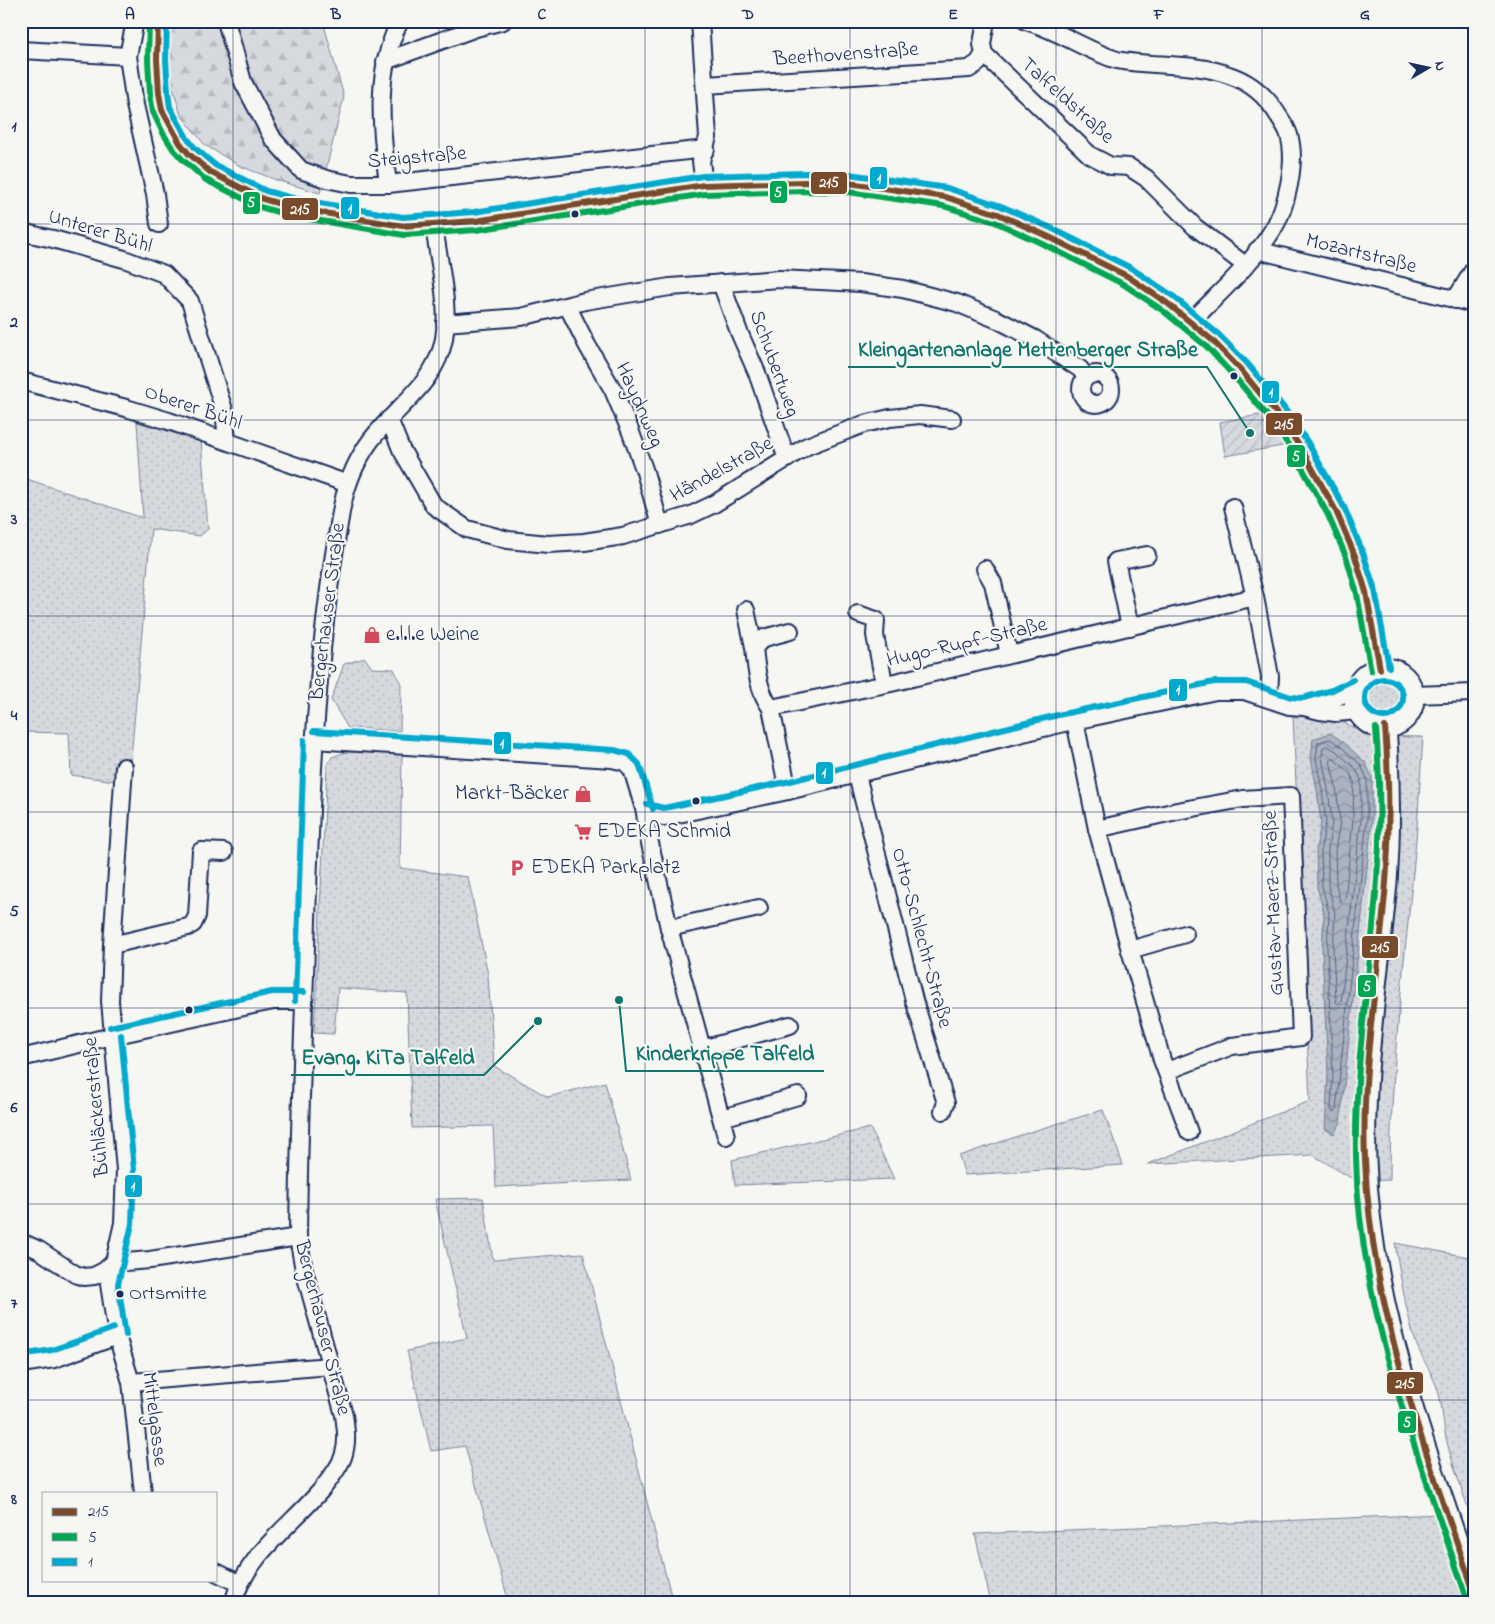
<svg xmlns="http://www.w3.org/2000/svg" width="1495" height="1624" font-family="'Indie Flower',sans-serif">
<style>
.grass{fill:url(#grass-dots);stroke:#78849e}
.forest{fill:url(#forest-firs);stroke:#78849e}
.garden{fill:url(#garden-furrows);stroke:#78849e}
.water{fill:url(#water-waves);stroke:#717e99}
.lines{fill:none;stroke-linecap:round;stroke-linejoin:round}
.shore{stroke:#556385;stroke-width:1}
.minor-casing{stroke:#1b2f5e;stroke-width:20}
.major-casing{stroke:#1b2f5e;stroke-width:25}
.minor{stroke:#f6f6f2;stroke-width:16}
.major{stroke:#f6f6f2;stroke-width:21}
.bus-1-casing{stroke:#f6f6f2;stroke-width:10}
.bus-2-casing{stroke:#f6f6f2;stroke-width:10}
.bus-3-casing{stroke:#f6f6f2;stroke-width:10}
.bus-1{stroke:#7a4b2a;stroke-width:6}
.bus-2{stroke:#00a651;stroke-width:6}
.bus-3{stroke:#00a9ce;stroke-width:6}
.grid{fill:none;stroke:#1b2f5e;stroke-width:1;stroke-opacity:0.55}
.bus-dot{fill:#1b2f5e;stroke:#f6f6f2;stroke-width:2}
.labels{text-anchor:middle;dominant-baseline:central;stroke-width:4.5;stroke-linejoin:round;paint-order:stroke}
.bus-label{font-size:20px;fill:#1b2f5e;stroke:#f6f6f2;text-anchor:start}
.street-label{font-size:21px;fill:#1b2f5e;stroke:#f6f6f2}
.poi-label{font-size:21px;fill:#1b2f5e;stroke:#f6f6f2;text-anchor:start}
.leader{fill:none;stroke:#0f766e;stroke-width:2}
.callout-dot{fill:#0f766e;stroke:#f6f6f2;stroke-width:2}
.callout-label{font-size:22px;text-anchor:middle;font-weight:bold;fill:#0f766e;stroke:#f6f6f2;stroke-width:4.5;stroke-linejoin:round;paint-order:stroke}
.line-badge{stroke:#f6f6f2;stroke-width:2}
.badge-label{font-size:14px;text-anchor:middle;font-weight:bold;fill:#fff}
.neatline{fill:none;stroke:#1b2f5e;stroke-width:2}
.grid-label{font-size:16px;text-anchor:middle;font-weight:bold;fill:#1b2f5e}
</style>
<defs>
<pattern id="grass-dots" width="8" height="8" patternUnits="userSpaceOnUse" patternTransform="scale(1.25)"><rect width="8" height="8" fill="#d6d9dd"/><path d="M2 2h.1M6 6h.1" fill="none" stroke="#b7bbc0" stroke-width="1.8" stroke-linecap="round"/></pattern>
<pattern id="forest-firs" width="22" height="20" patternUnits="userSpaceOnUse" patternTransform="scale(1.25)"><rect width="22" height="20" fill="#d6d9dd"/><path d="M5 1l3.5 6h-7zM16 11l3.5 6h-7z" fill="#b7bbc0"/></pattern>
<pattern id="garden-furrows" width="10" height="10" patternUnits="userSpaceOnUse" patternTransform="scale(1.25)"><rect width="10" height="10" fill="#d6d9dd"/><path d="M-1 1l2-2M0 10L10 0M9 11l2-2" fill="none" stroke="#b7bbc0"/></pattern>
<pattern id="water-waves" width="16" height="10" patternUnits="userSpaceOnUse" patternTransform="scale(1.25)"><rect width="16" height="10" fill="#abb2c0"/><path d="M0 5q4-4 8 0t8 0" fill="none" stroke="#8a919f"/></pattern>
</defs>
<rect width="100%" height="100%" fill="#f6f6f2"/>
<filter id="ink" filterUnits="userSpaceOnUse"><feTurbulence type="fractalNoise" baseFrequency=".02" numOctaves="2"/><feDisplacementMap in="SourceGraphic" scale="10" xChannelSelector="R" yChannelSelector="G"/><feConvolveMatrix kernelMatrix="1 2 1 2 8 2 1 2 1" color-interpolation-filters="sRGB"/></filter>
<g filter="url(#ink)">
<!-- grass -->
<g class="grass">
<polygon points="137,422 201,441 208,529 200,536 151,529 131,758 115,781 71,775 69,733 21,732 21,477 143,518"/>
<polygon points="365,658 372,668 394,669 401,684 400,731 348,728 331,700 344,664"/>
<circle cx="1384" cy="699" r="21"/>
<path d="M1293,716L1338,718L1367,736L1423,737C1420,779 1418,821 1414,862C1404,968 1390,1074 1390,1180L1356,1181L1313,1155L1148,1164L1310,1101Z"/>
<polygon points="346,752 402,752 400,868 468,877 488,975 494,1066 548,1097 605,1082 631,1180 496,1187 493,1126 412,1128 407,993 338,988 334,1034 314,1033 327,766 332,757"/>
<polygon points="1103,1110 1123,1165 965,1175 959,1156 1033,1131"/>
<polygon points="870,1128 894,1179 735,1185 732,1160"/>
<polygon points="483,1198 493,1260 583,1253 673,1603 509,1603 465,1446 431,1451 407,1351 467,1338 435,1199"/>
<path d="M1395,1243L1474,1258V1525C1464,1496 1453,1467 1446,1438C1442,1420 1443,1402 1436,1385C1430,1369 1419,1354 1414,1337C1405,1306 1400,1274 1395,1243Z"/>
<polygon points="1440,1514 1469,1603 991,1603 975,1534"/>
</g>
<!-- forest -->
<polygon class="forest" points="168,21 323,21 344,97 320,193 279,181 240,166 205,145 181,115 169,75"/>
<!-- garden -->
<polygon class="garden" points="1265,414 1288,445 1225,456 1220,422"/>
<!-- water -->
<polygon class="water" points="1330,733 1342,741 1365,762 1372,777 1372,820 1340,1124 1334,1134 1325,1129 1328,1074 1322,951 1324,913 1317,887 1316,848 1321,823 1317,790 1311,758 1313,739"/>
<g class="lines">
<!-- shore -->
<g class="shore">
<polygon points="1330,739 1339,745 1361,765 1367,779 1367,819 1336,1110 1334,1112 1331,1110 1333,1074 1327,951 1329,913 1322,886 1321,848 1326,822 1322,790 1316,758 1318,743"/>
<polygon points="1327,746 1335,750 1356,769 1361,780 1361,819 1341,1002 1338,1004 1336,1002 1333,951 1335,913 1328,885 1328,849 1332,822 1328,789 1322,758 1323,748"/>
<polygon points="1332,759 1334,759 1350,773 1354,782 1353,819 1345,900 1343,902 1340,901 1336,884 1335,850 1340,821 1336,787 1330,761"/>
</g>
<!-- minor casing -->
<g class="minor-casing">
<g id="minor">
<polyline points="135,21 128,56 135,105 155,194 159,224"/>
<polyline points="226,21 243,82 273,139 301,170 326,179 351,184 388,184 706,149"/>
<polyline points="700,21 708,137 701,161 704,185"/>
<polyline points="986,21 982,44 984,54 1090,155 1111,166 1129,167 1146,178 1195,227 1245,265"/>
<path d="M1026,21C1058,30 1085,50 1117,60C1153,67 1194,62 1229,75C1250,82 1267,97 1278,115C1282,121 1287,128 1289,135C1297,162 1287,207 1272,231C1251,265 1219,293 1191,322"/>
<polyline points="21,50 128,56"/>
<polyline points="385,61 476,28 503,21"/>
<polyline points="705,85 969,69 978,63 984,54"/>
<path d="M388,184C381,129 374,72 400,21"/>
<polyline points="21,232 53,239 124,259 164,274 190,301 224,410 227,441"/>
<polyline points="1257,250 1474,304"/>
<polyline points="721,283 739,332 757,373 787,459"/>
<polyline points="1455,300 1474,269"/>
<polyline points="568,307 587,345 613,390 630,430 645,472 660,525"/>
<polyline points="445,323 521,317 585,301 670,287 779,279 861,283 903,289 957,303 998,320 1035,339 1080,369 1086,377"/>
<circle cx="1096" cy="389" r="15"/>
<polyline points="21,381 126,408 169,421 348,484"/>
<polyline points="389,419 401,449 434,506 467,529 508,540 548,544 584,542 623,536 691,515 714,504 807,446 864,424 890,418 920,415 952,419"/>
<polyline points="1233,507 1255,597"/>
<polyline points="985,569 993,583 1009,654"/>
<polyline points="746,610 754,647"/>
<polyline points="858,614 876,620 875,635 884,683"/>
<polyline points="1130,627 1116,561 1147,555"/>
<polyline points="1413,695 1474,693"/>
<polyline points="1305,707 1335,698 1357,688"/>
<path d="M771,708C758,691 756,668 754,647L764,638L790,631"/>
<polyline points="1075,721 1097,829 1130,950 1162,1060 1189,1132"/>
<polyline points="313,740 612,759 625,762 632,769 645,812 647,830 669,928 726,1136"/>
<polyline points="124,767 112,945 110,1001 125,1170 123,1223 109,1284 117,1336 131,1382 143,1493"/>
<polyline points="857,775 914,1000 946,1103 943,1111"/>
<polyline points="788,791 771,708 891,683 1255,597 1270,676 1269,699"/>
<polyline points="645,812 664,817 788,791 1060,724 1216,691 1244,691 1289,706 1304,707 1320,711 1336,713 1358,711"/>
<polyline points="1097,829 1177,811 1243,799 1291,796 1301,1037 1232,1046 1167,1071"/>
<polyline points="669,928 759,908"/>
<polyline points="112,945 188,927 193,924 197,916 201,851 224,852"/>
<polyline points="1130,950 1185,934"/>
<polyline points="702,1049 790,1025"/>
<polyline points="21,1058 112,1036 253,1005 274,1001 304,1001"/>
<polyline points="722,1118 798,1096"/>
<polyline points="21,1242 39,1250 75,1274 84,1277 94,1276 104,1271 113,1263 150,1260 298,1237"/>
<polyline points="21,1364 54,1359 117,1336"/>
<polyline points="131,1382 331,1366"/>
<polyline points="216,1572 240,1584"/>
<path d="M233,1603C246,1555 292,1525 322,1489C330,1479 339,1468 343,1457C348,1443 346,1429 344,1415L304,1270L298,1237C299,1132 303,1027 307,921C311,786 316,652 340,518C344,491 354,463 371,440C396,407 436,383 444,339C450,301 438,262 434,224"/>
</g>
</g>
<!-- major casing -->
<g class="major-casing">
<g id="major">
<polyline points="158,21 157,59 159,93 162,110 171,129 180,143 189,154 210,172 263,199 294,208 403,226 475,221 704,185 804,182 849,183 945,197 998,214 1047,236 1127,276 1167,303 1212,340 1240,369 1277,414 1301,448 1336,511 1355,556 1366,592 1380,669"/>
<circle cx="1384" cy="698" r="29"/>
<path d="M1385,727C1389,778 1390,830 1386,882C1378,974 1362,1067 1365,1160C1370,1311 1427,1452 1474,1593"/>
</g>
</g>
<!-- minor -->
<use href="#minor" class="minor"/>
<!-- major -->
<use href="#major" class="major"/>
<!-- bus-1 casing -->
<g class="bus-1-casing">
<g id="bus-1">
<polyline points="158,21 157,59 159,93 162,110 180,143 189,154 210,172 263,199 294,208 403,226 475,221 704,185 804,182 849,183 945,197 998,214 1047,236 1127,276 1167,303 1212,340 1240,369 1277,414 1301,448 1336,511 1355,556 1366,592 1380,669"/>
<path d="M1385,727C1389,779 1390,830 1386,882C1379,974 1361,1067 1365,1160C1371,1310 1426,1452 1474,1592"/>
</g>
</g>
<!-- bus-2 casing -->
<g class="bus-2-casing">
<g id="bus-2">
<polyline points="149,21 148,60 150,94 153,112 163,133 173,149 183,160 206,180 260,207 292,216 404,235 476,230 705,194 804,191 848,192 943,206 995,222 1043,244 1123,284 1162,310 1206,346 1233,375 1270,419 1294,453 1328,515 1347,559 1357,594 1371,671"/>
<path d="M1376,728C1380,778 1381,828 1377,879C1371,972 1354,1064 1356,1158C1359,1309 1418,1454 1466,1596"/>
</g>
</g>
<!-- bus-3 casing -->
<g class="bus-3-casing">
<g id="bus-3">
<polyline points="167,21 166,59 168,92 170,107 187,138 195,148 215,165 266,191 296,199 403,217 474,212 703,176 804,173 849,174 947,188 1001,206 1051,228 1131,268 1173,296 1218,334 1247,363 1284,408 1308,443 1344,507 1363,553 1375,590 1389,667"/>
<circle cx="1384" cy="698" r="19"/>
<polyline points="314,731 614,750 629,754 639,764 653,809"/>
<polyline points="647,804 664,808 786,782 1058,715 1214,682 1246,682 1291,697 1303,698 1332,690 1353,680"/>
<polyline points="295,1001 304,740"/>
<polyline points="110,1027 272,992 304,992"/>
<polyline points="121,1035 134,1170 132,1224 118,1284 126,1335"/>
<polyline points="21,1355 52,1350 114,1328"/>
</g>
</g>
<!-- bus-1 -->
<use href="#bus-1" class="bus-1"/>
<!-- bus-2 -->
<use href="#bus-2" class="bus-2"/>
<!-- bus-3 -->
<use href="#bus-3" class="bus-3"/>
</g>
</g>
<!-- grid -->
<path class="grid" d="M233,21V1603M439,21V1603M645,21V1603M850,21V1603M1056,21V1603M1262,21V1603M21,224H1474M21,420H1474M21,616H1474M21,812H1474M21,1008H1474M21,1204H1474M21,1400H1474"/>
<!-- icons -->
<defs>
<g id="shop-bare" transform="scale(1.35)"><path d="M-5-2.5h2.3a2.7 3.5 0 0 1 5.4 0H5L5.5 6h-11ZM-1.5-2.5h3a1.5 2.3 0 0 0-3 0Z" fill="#d1495b" stroke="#f6f6f2" stroke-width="2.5" paint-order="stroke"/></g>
<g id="supermarket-bare" transform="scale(1.35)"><path d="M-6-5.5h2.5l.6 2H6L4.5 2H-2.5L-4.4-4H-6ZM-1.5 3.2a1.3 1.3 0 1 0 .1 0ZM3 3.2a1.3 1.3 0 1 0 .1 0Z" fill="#d1495b" stroke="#f6f6f2" stroke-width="2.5" paint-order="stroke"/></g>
<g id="parking-bare" transform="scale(1.35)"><path d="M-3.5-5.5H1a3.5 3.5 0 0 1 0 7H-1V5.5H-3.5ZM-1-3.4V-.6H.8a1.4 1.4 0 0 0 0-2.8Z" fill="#d1495b" stroke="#f6f6f2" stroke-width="2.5" paint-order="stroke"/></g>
</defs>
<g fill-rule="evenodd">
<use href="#shop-bare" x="372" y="635"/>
<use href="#shop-bare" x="583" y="794"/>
<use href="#supermarket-bare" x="583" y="832"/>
<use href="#parking-bare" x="517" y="868"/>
</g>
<!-- markers -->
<g class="bus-dot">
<circle cx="575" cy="214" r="4.5"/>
<circle cx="1234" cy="376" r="4.5"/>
<circle cx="696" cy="801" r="4.5"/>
<circle cx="189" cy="1010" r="4.5"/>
<circle cx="120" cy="1294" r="4.5"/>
</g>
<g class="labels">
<!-- bus labels -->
<g class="bus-label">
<text x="129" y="1294">Ortsmitte</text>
</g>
<!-- street labels -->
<g class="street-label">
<text transform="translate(846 55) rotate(-4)">Beethovenstraße</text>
<text transform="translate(1067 101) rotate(42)">Talfeldstraße</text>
<text transform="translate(417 158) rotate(-5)">Steigstraße</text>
<text transform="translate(100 232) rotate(17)">Unterer Bühl</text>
<text transform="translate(1361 254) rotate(14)">Mozartstraße</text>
<text transform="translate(774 364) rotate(70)">Schubertweg</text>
<text transform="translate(639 405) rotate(66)">Haydnweg</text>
<text transform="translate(193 408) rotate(19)">Oberer Bühl</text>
<text transform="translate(722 470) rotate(-29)">Händelstraße</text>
<text transform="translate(328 612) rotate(-83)">Bergerhauser Straße</text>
<text transform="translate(967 643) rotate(-13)">Hugo-Rupf-Straße</text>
<text transform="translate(1274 903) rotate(-92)">Gustav-Maerz-Straße</text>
<text transform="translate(921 938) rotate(75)">Otto-Schlecht-Straße</text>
<text transform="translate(97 1107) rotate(-95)">Bühläckerstraße</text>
<text transform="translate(322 1328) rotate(76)">Bergerhauser Straße</text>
<text transform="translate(154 1419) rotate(83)">Mittelgasse</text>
</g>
<!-- poi labels -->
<g class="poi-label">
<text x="386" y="635">e.l.l.e Weine</text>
<text x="569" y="794" text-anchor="end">Markt-Bäcker</text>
<text x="597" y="832">EDEKA Schmid</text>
<text x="531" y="868">EDEKA Parkplatz</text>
</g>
</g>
<!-- callouts -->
<path class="leader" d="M1250 433L1207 367H848M619 1000L626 1071H824M538 1021L484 1075H291"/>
<g class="callout-dot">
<circle cx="1250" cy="433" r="5"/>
<circle cx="619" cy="1000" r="5"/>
<circle cx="538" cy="1021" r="5"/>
</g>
<g class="callout-label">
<text x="1028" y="356">Kleingartenanlage Mettenberger Straße</text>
<text x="725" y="1060">Kinderkrippe Talfeld</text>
<text x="388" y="1064">Evang. KiTa Talfeld</text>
</g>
<g class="line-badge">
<rect x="869" y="166" width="19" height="24" rx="5" fill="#00a9ce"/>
<rect x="810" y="171" width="38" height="24" rx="5" fill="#7a4b2a"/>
<rect x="769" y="180" width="19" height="24" rx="5" fill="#00a651"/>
<rect x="242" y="191" width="19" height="24" rx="5" fill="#00a651"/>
<rect x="340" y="196" width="20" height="24" rx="5" fill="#00a9ce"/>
<rect x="281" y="197" width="38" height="24" rx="5" fill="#7a4b2a"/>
<rect x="1261" y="380" width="19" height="24" rx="5" fill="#00a9ce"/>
<rect x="1265" y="412" width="38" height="24" rx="5" fill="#7a4b2a"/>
<rect x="1286" y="444" width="20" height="24" rx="5" fill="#00a651"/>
<rect x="1168" y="678" width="20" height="24" rx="5" fill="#00a9ce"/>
<rect x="493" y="731" width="19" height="24" rx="5" fill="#00a9ce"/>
<rect x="815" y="761" width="19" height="24" rx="5" fill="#00a9ce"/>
<rect x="1361" y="935" width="38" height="24" rx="5" fill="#7a4b2a"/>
<rect x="1357" y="974" width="20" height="24" rx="5" fill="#00a651"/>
<rect x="124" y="1174" width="19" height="24" rx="5" fill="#00a9ce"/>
<rect x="1386" y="1371" width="38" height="24" rx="5" fill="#7a4b2a"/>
<rect x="1397" y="1410" width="20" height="24" rx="5" fill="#00a651"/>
</g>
<g class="badge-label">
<text x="879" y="183">1</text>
<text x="829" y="187">215</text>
<text x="778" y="197">5</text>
<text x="251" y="207">5</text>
<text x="350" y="213">1</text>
<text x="300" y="214">215</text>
<text x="1271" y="397">1</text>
<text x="1284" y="429">215</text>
<text x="1296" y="461">5</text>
<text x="1178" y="694">1</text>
<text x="502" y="748">1</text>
<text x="824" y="777">1</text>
<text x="1380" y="952">215</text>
<text x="1367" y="991">5</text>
<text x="133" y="1191">1</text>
<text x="1405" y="1388">215</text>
<text x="1407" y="1427">5</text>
</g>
<!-- margin -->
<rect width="1495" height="1624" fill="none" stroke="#f6f6f2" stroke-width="55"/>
<!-- legend -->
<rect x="42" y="1492" width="175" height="90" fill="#f6f6f2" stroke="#9ea6b7"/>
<rect x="52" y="1508" width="25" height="8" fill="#7a4b2a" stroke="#9ea6b7"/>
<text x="88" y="1516" font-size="15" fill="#1b2f5e">215</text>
<rect x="52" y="1533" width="25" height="8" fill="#00a651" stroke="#9ea6b7"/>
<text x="88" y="1542" font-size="15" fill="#1b2f5e">5</text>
<rect x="52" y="1558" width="25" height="8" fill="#00a9ce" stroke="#9ea6b7"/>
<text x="88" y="1566" font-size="15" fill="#1b2f5e">1</text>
<!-- north arrow -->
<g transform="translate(1428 68) rotate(81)" stroke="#f6f6f2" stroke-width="4" paint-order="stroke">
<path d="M0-4L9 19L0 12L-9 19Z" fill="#1b2f5e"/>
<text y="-8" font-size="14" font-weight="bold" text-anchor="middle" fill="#1b2f5e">N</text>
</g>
<rect x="28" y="28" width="1440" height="1568" class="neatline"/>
<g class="grid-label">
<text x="130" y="19">A</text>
<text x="336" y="19">B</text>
<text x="542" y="19">C</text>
<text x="748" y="19">D</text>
<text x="953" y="19">E</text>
<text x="1159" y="19">F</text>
<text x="1365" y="19">G</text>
<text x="14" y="131">1</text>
<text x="14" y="327">2</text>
<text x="14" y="524">3</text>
<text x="14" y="720">4</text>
<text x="14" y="916">5</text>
<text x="14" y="1112">6</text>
<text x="14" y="1308">7</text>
<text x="14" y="1504">8</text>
</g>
</svg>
